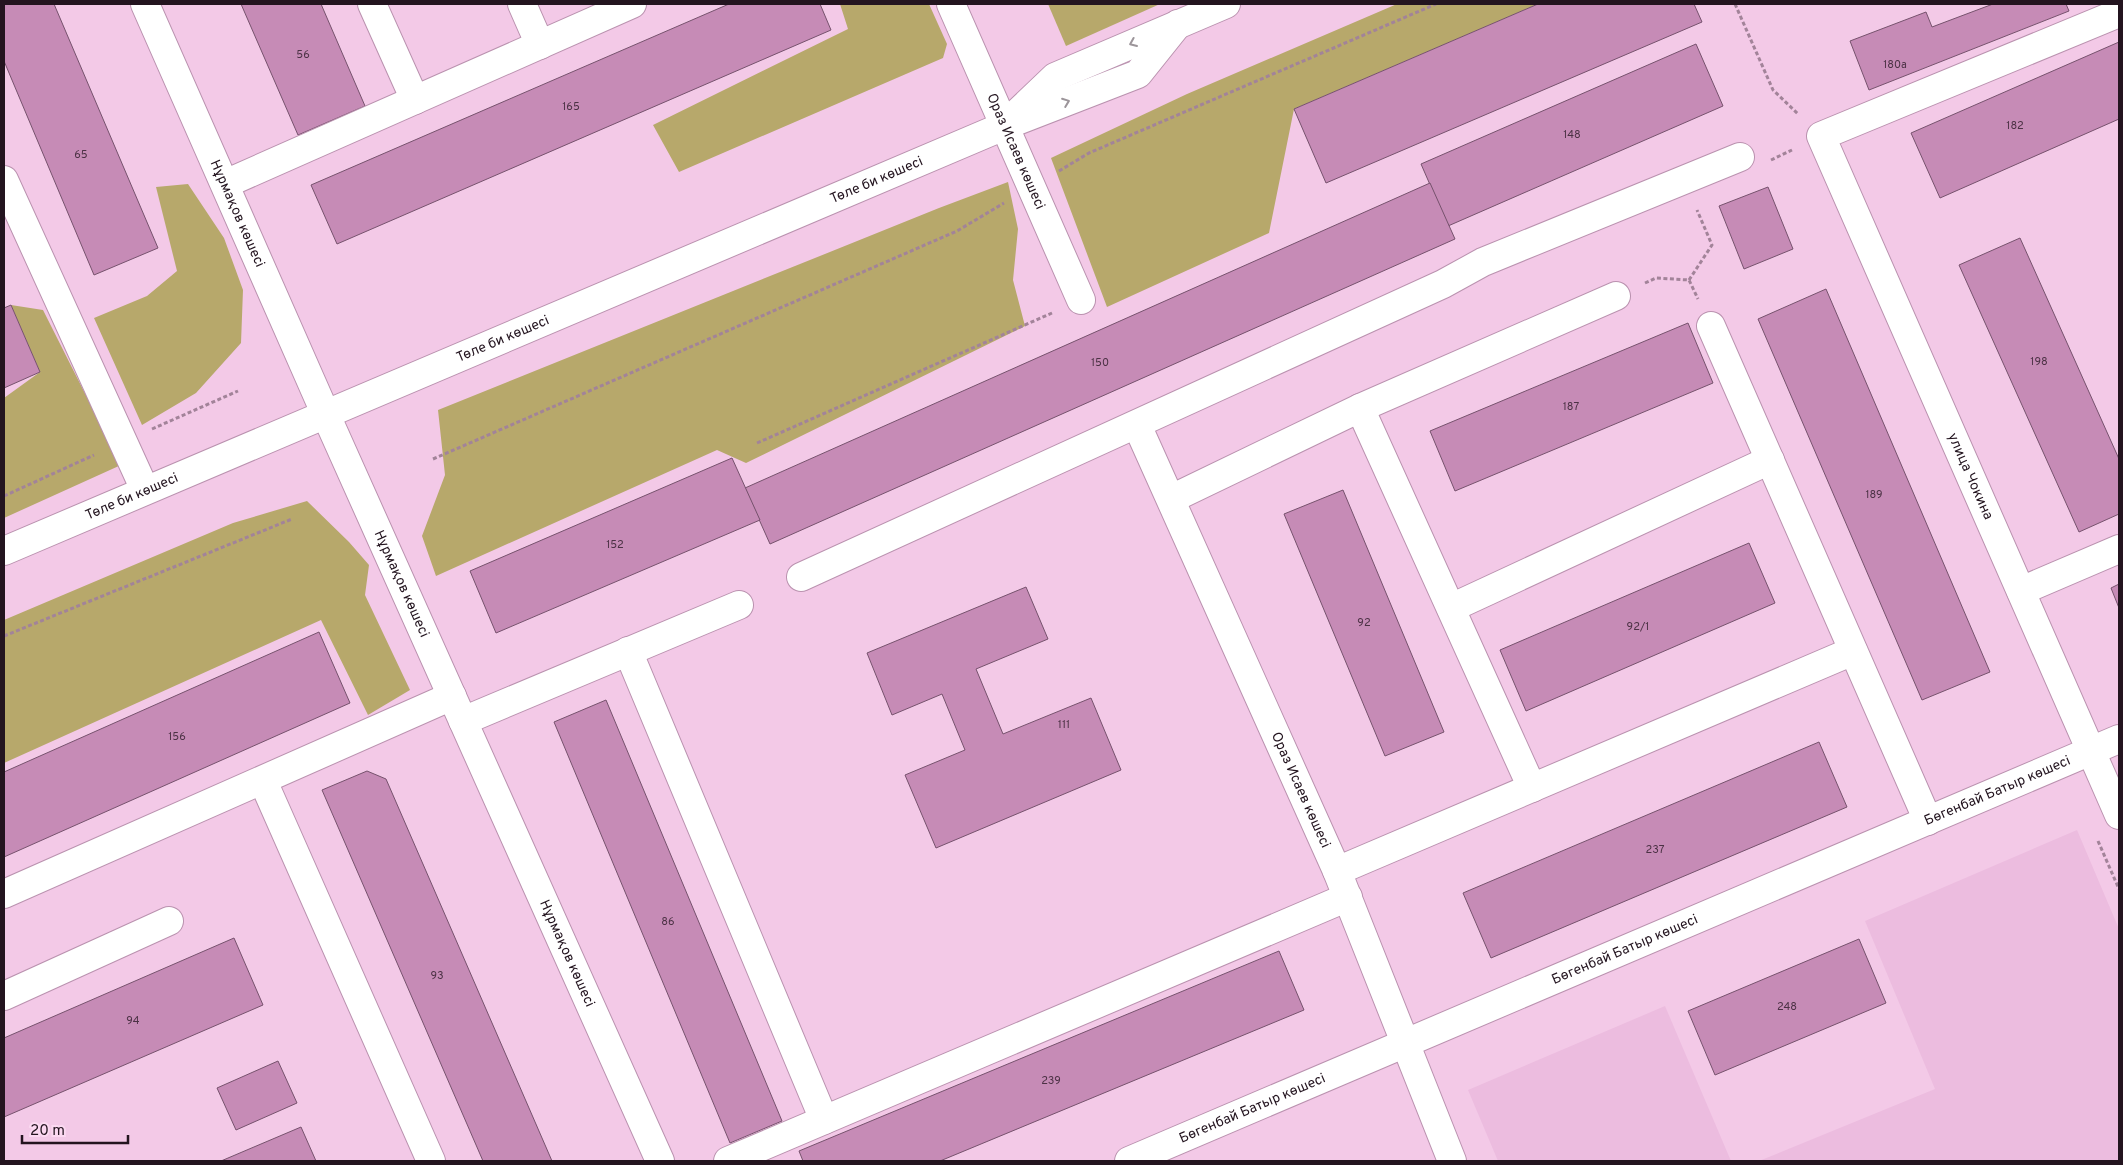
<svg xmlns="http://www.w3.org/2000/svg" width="2123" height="1165" font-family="Overpass,sans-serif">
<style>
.built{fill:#ecbcdf}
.green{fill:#b7a86b}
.building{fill:#c68bb6;stroke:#76526d}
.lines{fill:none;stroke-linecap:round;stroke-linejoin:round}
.minor-casing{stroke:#ba92af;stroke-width:30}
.major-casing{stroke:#ba92af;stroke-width:30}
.path{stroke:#a28399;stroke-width:3;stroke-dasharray:4 2.5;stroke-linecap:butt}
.minor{stroke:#fff;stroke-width:28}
.major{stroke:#fff;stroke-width:28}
.oneway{stroke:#9c959a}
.labels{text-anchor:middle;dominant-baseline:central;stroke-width:5;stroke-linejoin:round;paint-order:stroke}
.number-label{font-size:11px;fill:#4c3245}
.street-label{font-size:14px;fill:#23141f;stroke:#fbd9f1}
</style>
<rect width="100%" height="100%" fill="#f3c9e7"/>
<!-- built -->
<g class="built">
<polygon points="2077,830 2119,929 2119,1161 1759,1161 1935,1089 1865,921"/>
<polygon points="1665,1006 1731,1161 1498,1161 1468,1090"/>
</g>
<!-- green -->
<g class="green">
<polygon points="840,4 929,4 947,44 943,58 679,172 653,125 848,29"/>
<polygon points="1048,4 1160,4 1066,46"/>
<polygon points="1397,4 1538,4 1294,109 1269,233 1107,307 1051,158 1187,94"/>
<polygon points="1008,182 1018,229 1013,280 1025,326 746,463 717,450 436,576 422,536 445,475 438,410 939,208"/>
<polygon points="188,184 224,238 243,290 241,343 196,393 142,425 94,318 147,296 177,271 156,187"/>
<polygon points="11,305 43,310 121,465 4,518 4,398 40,372"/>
<polygon points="307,501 349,542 369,565 365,595 410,690 368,715 321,620 4,763 4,620 233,523"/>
</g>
<!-- building -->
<g class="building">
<polygon points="4,4 54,4 158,248 94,275 4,61"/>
<polygon points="241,4 321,4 365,106 298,135"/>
<polygon points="729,4 820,4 831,30 337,244 311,185"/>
<polygon points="1538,4 1694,4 1702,22 1326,183 1294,109"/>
<polygon points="1993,4 2066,4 2069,11 1869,90 1850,41 1926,12 1932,27"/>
<polygon points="2119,42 2119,119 1940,198 1911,133"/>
<polygon points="1696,44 1723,106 1448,226 1421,164"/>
<polygon points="1430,183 1455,239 770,544 745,488"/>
<polygon points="1768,187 1793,249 1744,269 1719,206"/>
<polygon points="2020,238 2119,459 2119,514 2079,532 1959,265"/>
<polygon points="1826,289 1990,672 1922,700 1758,319"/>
<polygon points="11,305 40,372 4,388 4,308"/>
<polygon points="1688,323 1713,383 1455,491 1430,431"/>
<polygon points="732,458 760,520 496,633 470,571"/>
<polygon points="1343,490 1444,732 1385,756 1284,514"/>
<polygon points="1749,543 1775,603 1526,711 1500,650"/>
<polygon points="2119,584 2119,608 2111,588"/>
<polygon points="1026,587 1048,639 976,669 1003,734 1091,698 1121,770 936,848 905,775 965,750 942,694 892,715 867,653"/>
<polygon points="319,632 350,703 4,857 4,772"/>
<polygon points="606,700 782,1121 730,1143 554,722"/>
<polygon points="1819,742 1847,807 1491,958 1463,893"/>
<polygon points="367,771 386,779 552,1161 483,1161 322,790"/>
<polygon points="234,938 263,1005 4,1117 4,1038"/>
<polygon points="1859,939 1886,1003 1715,1075 1688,1011"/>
<polygon points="1279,951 1304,1010 940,1161 803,1161 799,1151"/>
<polygon points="278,1061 297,1103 236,1130 217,1088"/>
<polygon points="301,1127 316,1161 221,1161"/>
</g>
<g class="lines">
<!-- minor casing -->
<g class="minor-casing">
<g id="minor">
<path id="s1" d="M145,4L326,415L660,1161"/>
<polyline points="372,4 415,100"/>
<polyline points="522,4 540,45"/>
<path id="s2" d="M951,4L1081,300"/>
<path id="s3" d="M2119,13L1821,136L2119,815"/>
<polyline points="4,180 145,490"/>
<polyline points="225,184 632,4"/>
<polyline points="1711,326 1928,821"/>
<polyline points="1360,408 1532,788"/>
<path id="s4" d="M1137,425L1337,871L1452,1161"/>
<polyline points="1171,499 1360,408 1616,296"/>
<polyline points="801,577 1443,284 1483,262 1740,157"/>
<polyline points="2021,591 2119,549"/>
<polyline points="1451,608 1770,460"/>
<polyline points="628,651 824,1120"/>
<polyline points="463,721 739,605"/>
<polyline points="263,781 431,1161"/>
<polyline points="1337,871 1853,651"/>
<polyline points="4,894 452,696"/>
<polyline points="4,996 169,921"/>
<polyline points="728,1161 1348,897"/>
<path id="s5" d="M1129,1161L2119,739"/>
</g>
</g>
<!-- major casing -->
<g class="major-casing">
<g id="major">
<polyline points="1012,118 1055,77 1226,4"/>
<path id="s6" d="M4,551L1004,126L1138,74L1178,24"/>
</g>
</g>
<!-- path -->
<g class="path">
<polyline points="1735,4 1773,90 1798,114"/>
<polyline points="1771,160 1792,150"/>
<polyline points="1059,171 1089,153 1436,4"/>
<polyline points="1689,280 1712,245 1697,210"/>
<polyline points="1645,283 1656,278 1689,280 1698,299"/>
<polyline points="152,429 238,391"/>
<polyline points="757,443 1052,313"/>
<polyline points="433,459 957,231 1004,203"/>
<polyline points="4,496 94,455"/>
<polyline points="4,636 292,519"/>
<polyline points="2098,841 2119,889"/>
</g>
<!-- minor -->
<use href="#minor" class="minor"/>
<!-- major -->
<use href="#major" class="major"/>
</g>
<!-- one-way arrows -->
<defs><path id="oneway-chevron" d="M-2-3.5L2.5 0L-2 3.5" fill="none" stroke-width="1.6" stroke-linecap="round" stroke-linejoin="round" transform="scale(1.25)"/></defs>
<g class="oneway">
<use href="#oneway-chevron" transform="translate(1133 43) rotate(157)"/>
<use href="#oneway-chevron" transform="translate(1066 102) rotate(-21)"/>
</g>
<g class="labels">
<!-- number labels -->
<g class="number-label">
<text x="303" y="55">56</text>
<text x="1895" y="65">180а</text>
<text x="571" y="107">165</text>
<text x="2015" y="126">182</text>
<text x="1572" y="135">148</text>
<text x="81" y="155">65</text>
<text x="2039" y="362">198</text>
<text x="1100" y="363">150</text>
<text x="1571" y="407">187</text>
<text x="1874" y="495">189</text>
<text x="615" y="545">152</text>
<text x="1364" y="623">92</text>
<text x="1638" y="627">92/1</text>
<text x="1064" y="725">111</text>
<text x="177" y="737">156</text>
<text x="1655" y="850">237</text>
<text x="668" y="922">86</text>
<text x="437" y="976">93</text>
<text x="1787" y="1007">248</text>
<text x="133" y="1021">94</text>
<text x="1051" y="1081">239</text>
</g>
<!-- street labels -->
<g class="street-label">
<text stroke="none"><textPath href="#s2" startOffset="161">Ораз Исаев көшесі</textPath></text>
<text stroke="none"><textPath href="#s6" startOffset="948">Төле би көшесі</textPath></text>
<text stroke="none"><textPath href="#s1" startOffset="229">Нұрмақов көшесі</textPath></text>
<text stroke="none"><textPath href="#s6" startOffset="542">Төле би көшесі</textPath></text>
<text stroke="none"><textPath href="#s3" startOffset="694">улица Чокина</textPath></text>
<text stroke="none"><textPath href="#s6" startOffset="139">Төле би көшесі</textPath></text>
<text stroke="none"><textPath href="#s1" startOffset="634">Нұрмақов көшесі</textPath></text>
<text stroke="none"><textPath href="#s4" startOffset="400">Ораз Исаев көшесі</textPath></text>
<text stroke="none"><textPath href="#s5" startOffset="944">Бөгенбай Батыр көшесі</textPath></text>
<text stroke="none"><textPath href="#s5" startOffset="539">Бөгенбай Батыр көшесі</textPath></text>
<text stroke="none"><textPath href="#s1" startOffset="1039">Нұрмақов көшесі</textPath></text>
<text stroke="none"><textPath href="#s5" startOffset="134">Бөгенбай Батыр көшесі</textPath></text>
</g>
</g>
<!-- border -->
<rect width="2123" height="1165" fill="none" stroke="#23141f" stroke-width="10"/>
<!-- scale -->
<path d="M22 1135v8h106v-8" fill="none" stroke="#23141f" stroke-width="2.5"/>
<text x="30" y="1135" font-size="15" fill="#23141f" stroke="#fbd9f1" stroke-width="4" paint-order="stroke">20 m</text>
</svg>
